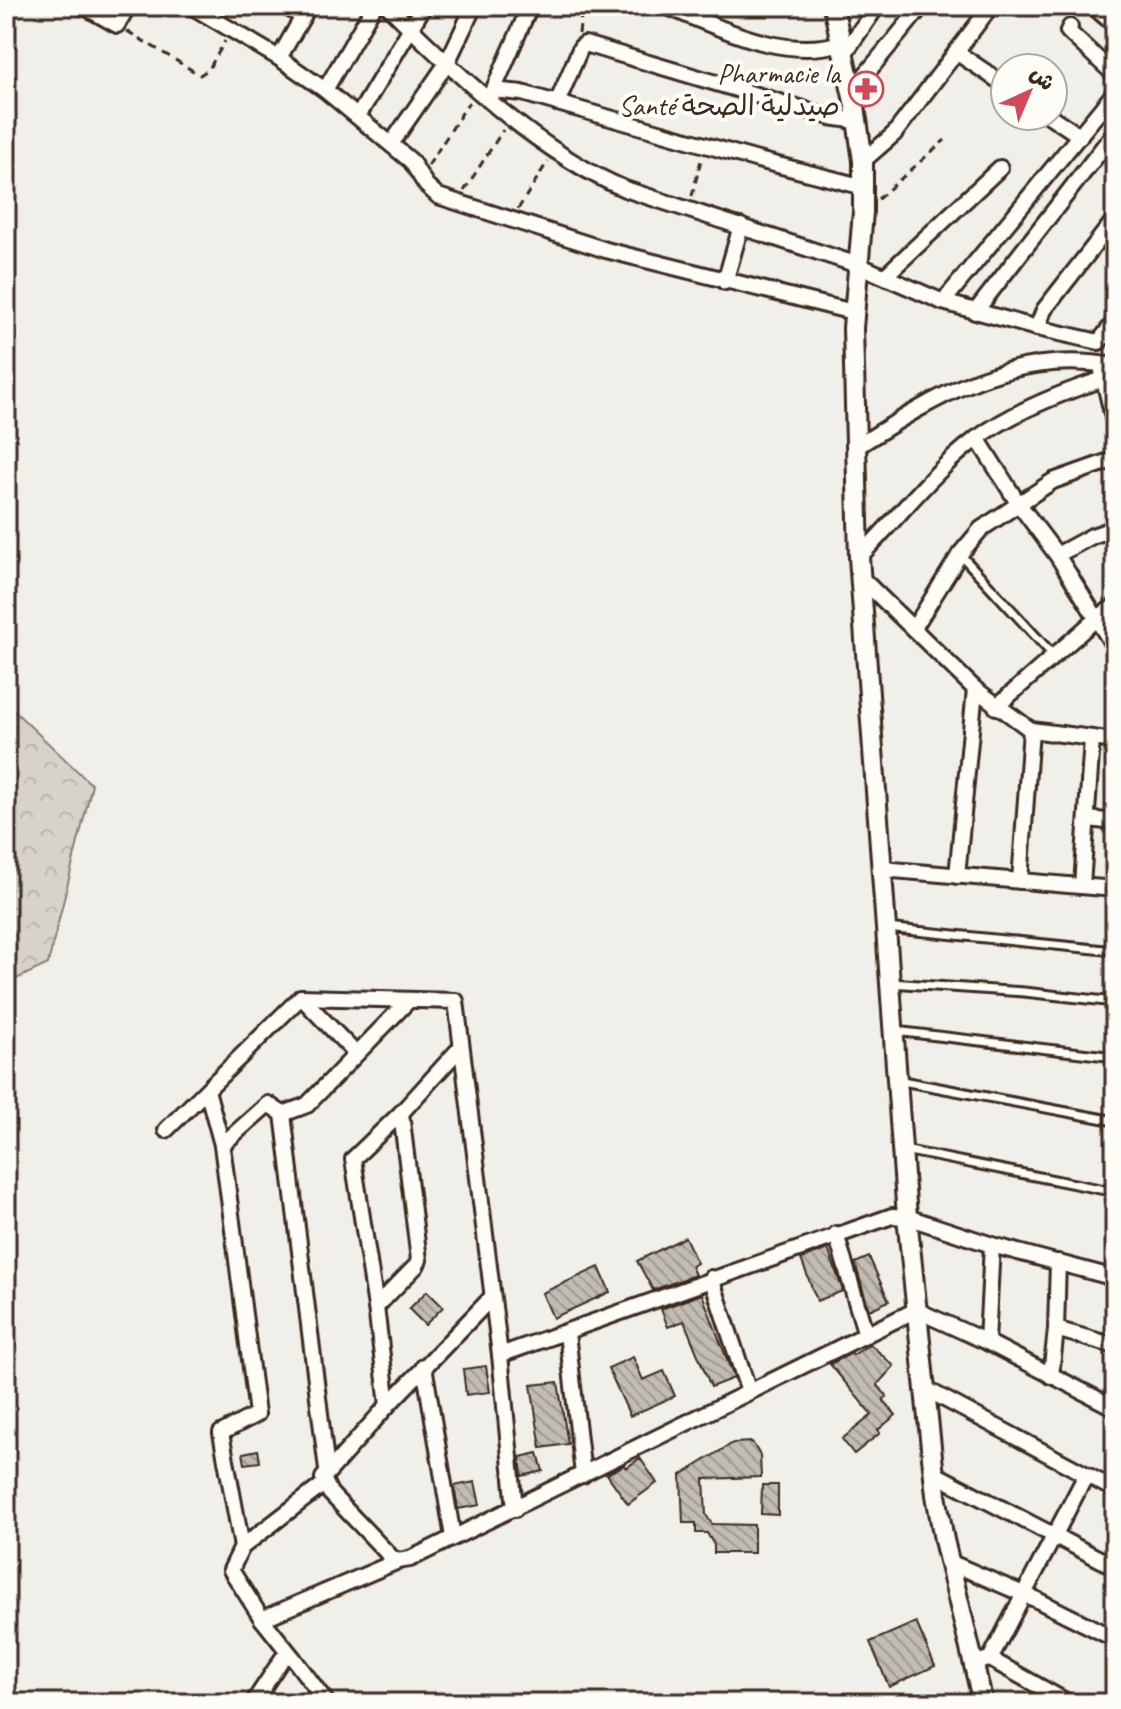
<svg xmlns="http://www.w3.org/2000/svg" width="1121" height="1709" font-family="Caveat,'Playpen Sans Arabic',sans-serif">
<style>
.forest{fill:url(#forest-crowns);stroke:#897e75;stroke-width:2}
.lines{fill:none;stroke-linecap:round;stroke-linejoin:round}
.stream{stroke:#80746b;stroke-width:4}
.building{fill:url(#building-back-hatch);stroke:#3b2a1e;stroke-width:2}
.lane-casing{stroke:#3b2a1e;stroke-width:13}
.street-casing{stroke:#3b2a1e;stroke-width:20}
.secondary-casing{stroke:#3b2a1e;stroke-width:24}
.path{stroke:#3b2a1e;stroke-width:3;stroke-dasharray:8 6;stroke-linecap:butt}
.lane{stroke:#fdfcf7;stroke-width:7}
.street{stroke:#fdfcf7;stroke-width:14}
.secondary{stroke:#fdfcf7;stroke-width:18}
.labels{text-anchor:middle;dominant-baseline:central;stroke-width:8;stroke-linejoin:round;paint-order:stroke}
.poi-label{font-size:28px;fill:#3b2a1e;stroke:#fdfcf7;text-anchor:end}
</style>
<defs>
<pattern id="forest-crowns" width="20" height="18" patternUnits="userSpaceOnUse" patternTransform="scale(2)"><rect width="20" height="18" fill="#d7d2cc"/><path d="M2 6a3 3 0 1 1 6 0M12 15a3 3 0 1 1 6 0" fill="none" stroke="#b9b4af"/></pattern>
<pattern id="building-back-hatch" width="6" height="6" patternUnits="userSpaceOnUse" patternTransform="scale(2)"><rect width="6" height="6" fill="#c1bcb4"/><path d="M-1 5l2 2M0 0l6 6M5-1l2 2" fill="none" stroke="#9e9992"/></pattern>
</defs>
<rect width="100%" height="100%" fill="#f1efea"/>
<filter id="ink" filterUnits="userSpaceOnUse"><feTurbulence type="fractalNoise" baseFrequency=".0125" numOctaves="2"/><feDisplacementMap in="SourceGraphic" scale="16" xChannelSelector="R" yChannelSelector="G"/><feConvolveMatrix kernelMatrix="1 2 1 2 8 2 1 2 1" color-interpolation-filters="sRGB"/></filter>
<g filter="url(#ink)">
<!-- forest -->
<polygon class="forest" points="6,703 92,785 48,964 6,984"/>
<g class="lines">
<!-- stream -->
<polyline class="stream" points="1080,6 1115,36"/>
</g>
<!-- building -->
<g class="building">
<polygon points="685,1237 697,1263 691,1266 695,1275 653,1290 637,1261"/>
<polygon points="828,1249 843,1291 817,1301 801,1259"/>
<polygon points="869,1257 889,1301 869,1310 855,1263"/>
<polygon points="599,1267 610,1292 553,1318 542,1293"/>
<polygon points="427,1291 443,1307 425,1325 409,1309"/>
<polygon points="702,1294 734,1378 711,1387 684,1321 668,1327 661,1309"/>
<polygon points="870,1344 894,1366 877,1385 887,1396 883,1400 896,1415 878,1430 880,1433 854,1454 842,1439 872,1415 830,1364 852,1353 853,1355"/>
<polygon points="633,1357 643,1380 664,1371 675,1396 630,1416 608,1368"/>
<polygon points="486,1366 490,1392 466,1395 463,1369"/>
<polygon points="558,1382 568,1444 541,1448 531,1385"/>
<polygon points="752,1442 760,1455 761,1477 704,1479 706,1515 712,1524 754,1525 754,1553 714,1553 714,1545 707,1533 696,1533 696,1523 683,1523 681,1475 733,1443"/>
<polygon points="258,1450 260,1462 245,1464 243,1453"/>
<polygon points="538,1453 543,1471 522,1476 520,1457"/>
<polygon points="640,1458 657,1483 628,1504 607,1474 624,1465 626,1468"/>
<polygon points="475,1482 480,1505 458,1509 454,1486"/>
<polygon points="762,1485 778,1485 778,1515 761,1514"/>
<polygon points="916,1622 935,1666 889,1687 870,1642"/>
</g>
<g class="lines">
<!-- lane casing -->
<g class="lane-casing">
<g id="lane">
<polyline points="960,554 1053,655"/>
<polyline points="886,928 1115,951"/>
<polyline points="890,983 1024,992 1115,1002"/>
<polyline points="895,1031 1115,1057"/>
<polyline points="897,1080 1115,1121"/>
<polyline points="904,1150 1115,1192"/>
</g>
</g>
<!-- street casing -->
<g class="street-casing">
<g id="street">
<polyline points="83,6 117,25 128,6"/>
<polyline points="191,6 279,58 325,90 411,161 426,185 438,196 606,250 853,312"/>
<polyline points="285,6 303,17"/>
<path d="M388,6C454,72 539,153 625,189L858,265L943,302L1037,328L1044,310L1115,219"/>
<path d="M665,6C719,27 782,61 841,43"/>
<polyline points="1093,6 1115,25"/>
<polyline points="1070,27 1068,31 1072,35 1115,75"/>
<polyline points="956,52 1005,85"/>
<polyline points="844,54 877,6"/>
<polyline points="279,58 309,6"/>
<polyline points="325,90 374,6"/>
<polyline points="493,90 522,93 758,160 864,187"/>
<polyline points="852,91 922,6"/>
<polyline points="490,98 530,6"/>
<polyline points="557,103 581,47 585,44 830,117 858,121"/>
<polyline points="358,116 424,6"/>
<polyline points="1050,116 1080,136"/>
<polyline points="391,144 447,63 474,6"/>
<polyline points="863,161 894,134 991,6"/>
<polyline points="885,276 1000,168"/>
<polyline points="725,282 741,226"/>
<polyline points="943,302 1115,92"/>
<polyline points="975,312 1115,132"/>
<polyline points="1037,328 1099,342 1115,321"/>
<polyline points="1102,371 1115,426"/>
<polyline points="977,438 1018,503 1057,555 1115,648"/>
<path d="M855,448C938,395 1012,348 1115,366"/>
<polyline points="1057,555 1092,536 1115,528"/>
<path d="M859,557C898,518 932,472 976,439C1014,411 1060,393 1104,379"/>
<polyline points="861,578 975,689 1031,730 1115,741"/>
<polyline points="914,628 960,554 981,529 1053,481 1115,459"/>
<polyline points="996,707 1096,619 1115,606"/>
<polyline points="1088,819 1115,822"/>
<polyline points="882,869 1115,889"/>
<polyline points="957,876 975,689"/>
<polyline points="1020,881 1031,730"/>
<polyline points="1082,886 1092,739"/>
<polyline points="301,997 356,1054"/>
<polyline points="207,1090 222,1145 257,1414 221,1433 242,1547"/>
<polyline points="283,1114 307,1105 409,1000"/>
<polyline points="166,1130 301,997 456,1001 500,1355 515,1509"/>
<polyline points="222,1145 268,1104 283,1114 327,1470"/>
<polyline points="836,1234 866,1335"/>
<polyline points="711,1278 749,1392"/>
<polyline points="376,1307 416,1266 419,1260 401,1113"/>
<polyline points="1056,1329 1115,1346"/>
<polyline points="567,1333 583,1475"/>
<polyline points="987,1342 992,1245"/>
<polyline points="500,1355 892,1216 907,1217 992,1245 1115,1278"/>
<polyline points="424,1366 453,1537"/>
<polyline points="1051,1376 1056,1329 1058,1262"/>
<polyline points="924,1388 1115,1490"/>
<polyline points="388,1405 376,1307 353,1159 401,1113 461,1047"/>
<polyline points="933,1473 1115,1567"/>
<polyline points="398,1561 392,1558 330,1493 323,1478 388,1405 491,1298"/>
<polyline points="949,1562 1035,1599 1115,1639"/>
<polyline points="262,1619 398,1561 410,1559 916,1310 987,1342 1115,1408"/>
<polyline points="293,1658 262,1619 231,1570 242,1547 324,1484"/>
<polyline points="990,1659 1069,1703"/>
<polyline points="973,1663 990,1659 1086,1475"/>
<polyline points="253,1703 282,1659 287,1655 293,1658 327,1703"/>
</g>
</g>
<!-- secondary casing -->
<g class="secondary-casing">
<polyline id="secondary" points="833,6 855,106 863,161 863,212 853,328 859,557 907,1217 936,1495 944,1540 983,1703"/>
</g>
<!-- path -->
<g class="path">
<polyline points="127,31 200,75 209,69 225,41"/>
<polyline points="579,34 582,6"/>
<polyline points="428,166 469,102"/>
<polyline points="464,191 503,130"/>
<polyline points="692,196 702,156"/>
<polyline points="878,199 945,140"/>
<polyline points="518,209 548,161"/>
</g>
<!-- lane -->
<use href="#lane" class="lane"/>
<!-- street -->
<use href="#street" class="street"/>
<!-- secondary -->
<use href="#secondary" class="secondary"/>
</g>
</g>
<!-- icons -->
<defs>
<g id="pharmacy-ring" transform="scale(1.8)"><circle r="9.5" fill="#fdfcf7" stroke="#d1495b" stroke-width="1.5"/><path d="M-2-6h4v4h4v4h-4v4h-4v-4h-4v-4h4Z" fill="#d1495b"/></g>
</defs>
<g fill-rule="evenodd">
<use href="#pharmacy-ring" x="866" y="89"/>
</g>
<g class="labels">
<!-- poi labels -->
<g class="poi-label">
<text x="840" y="73">Pharmacie la<tspan x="840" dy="32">Santé صيدلية الصحة</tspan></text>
</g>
</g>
<!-- margin -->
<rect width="1121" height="1709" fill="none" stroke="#fdfcf7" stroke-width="32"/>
<rect x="16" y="16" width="1089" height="1677" fill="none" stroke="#3b2a1e" stroke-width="3" filter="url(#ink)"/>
<!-- north arrow -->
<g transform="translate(1029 92) rotate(44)"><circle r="38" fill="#fdfcf7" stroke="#afa8a0" stroke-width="2"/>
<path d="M0-6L14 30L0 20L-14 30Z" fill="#d1495b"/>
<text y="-12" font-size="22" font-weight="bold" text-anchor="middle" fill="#3b2a1e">ش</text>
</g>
</svg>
